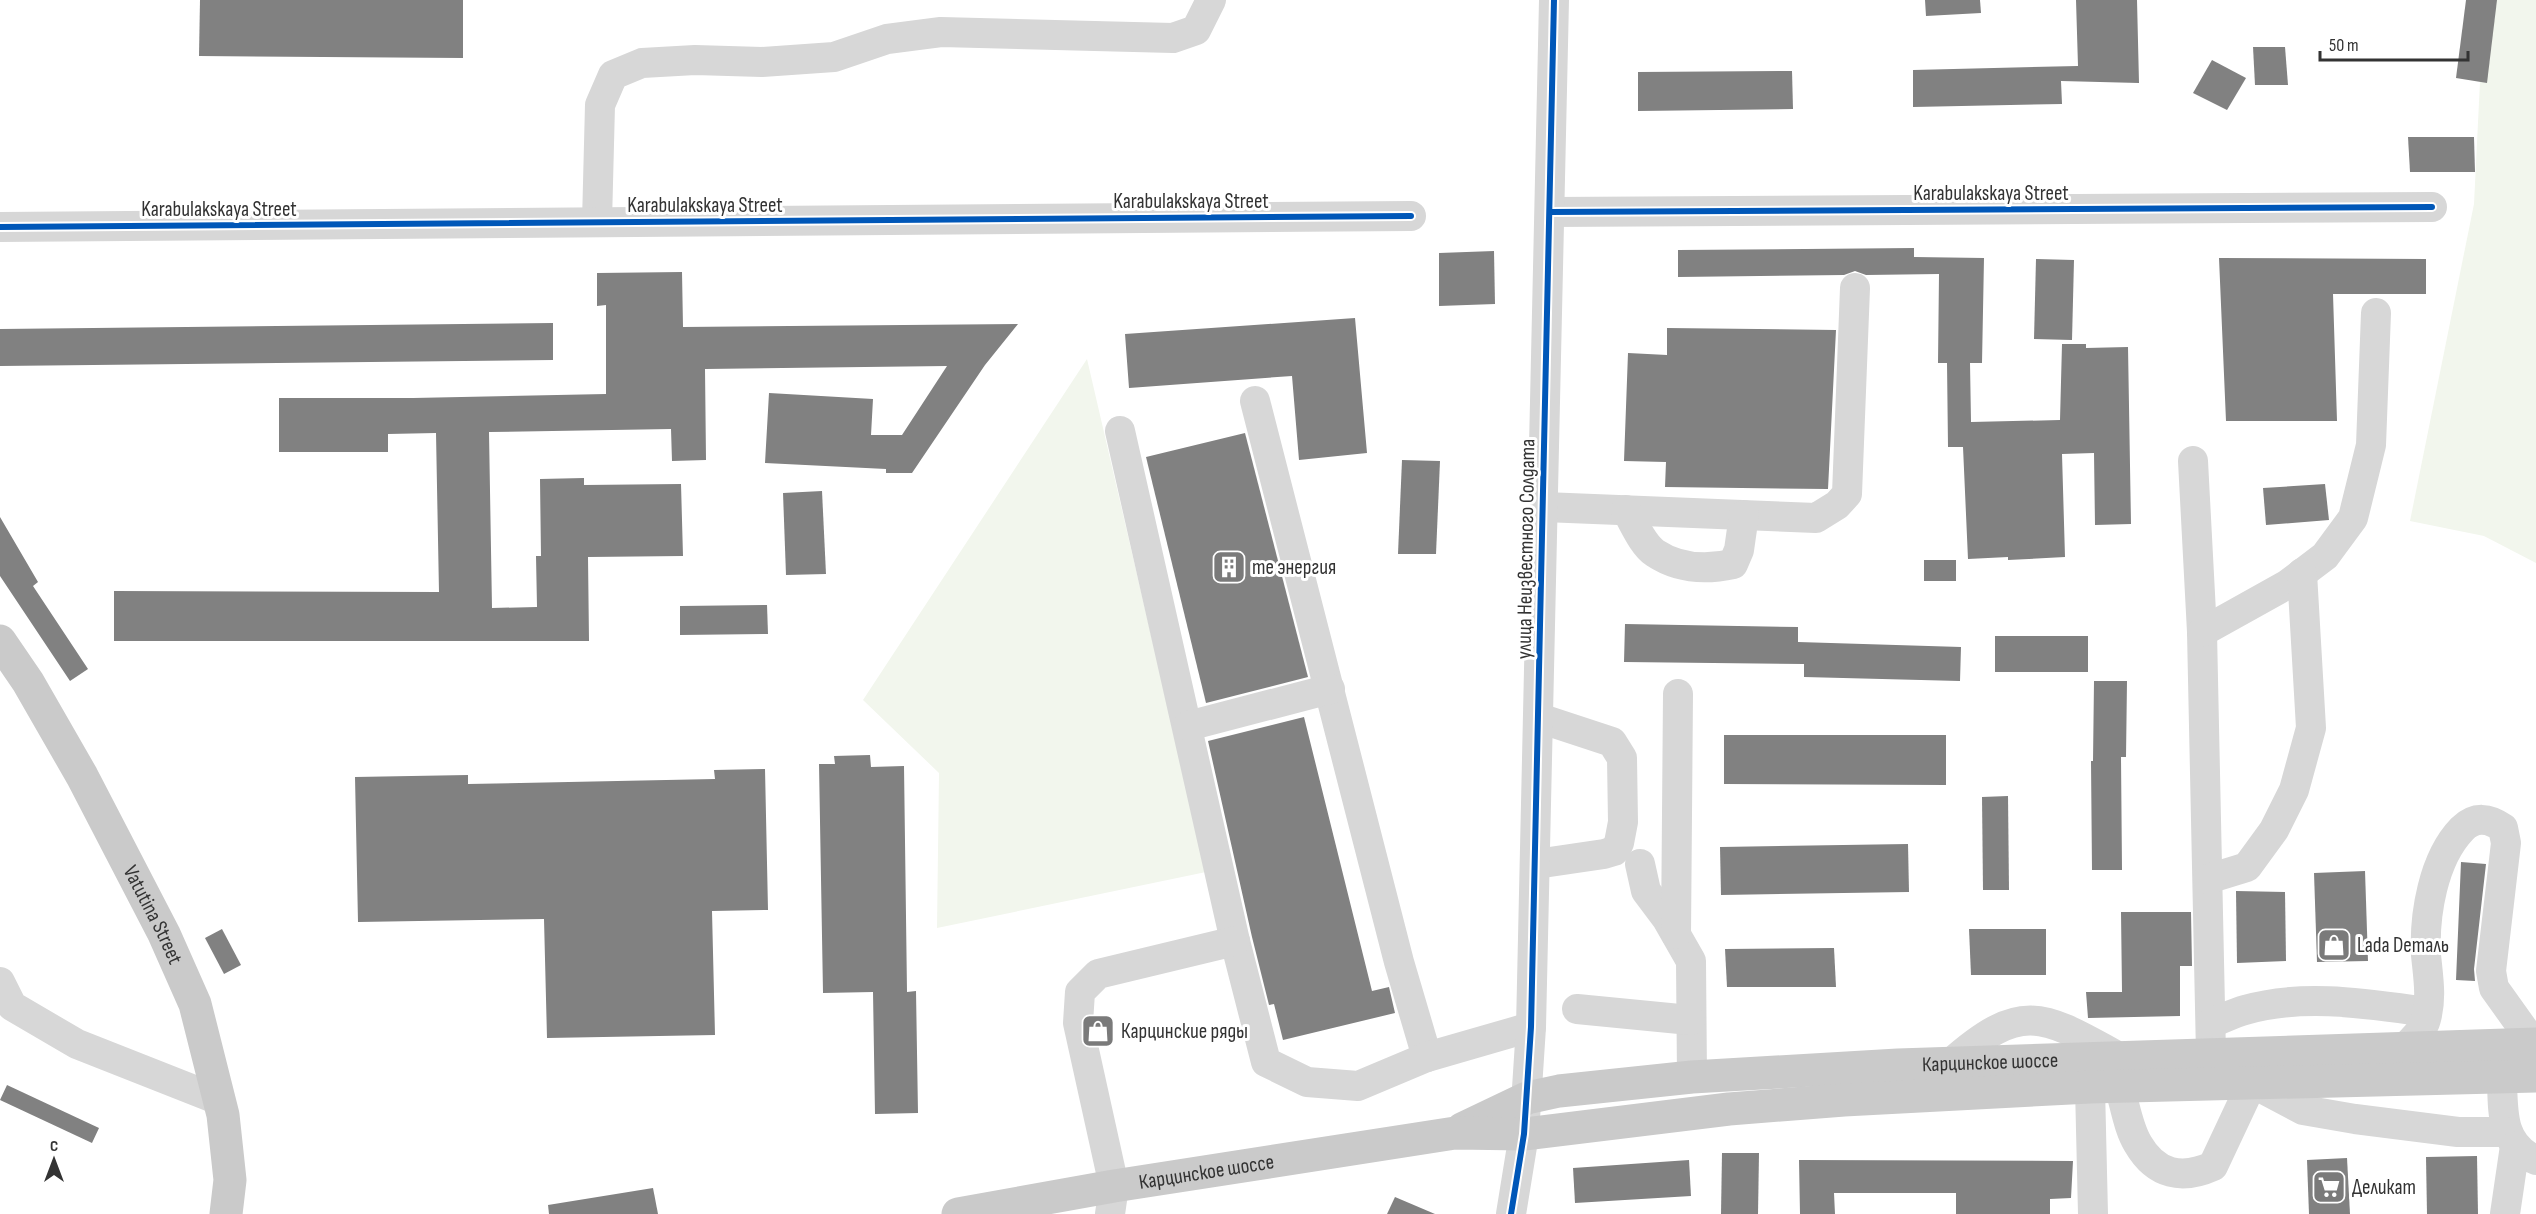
<svg xmlns="http://www.w3.org/2000/svg" width="2536" height="1214" font-family="'Sofia Sans Condensed',sans-serif">
<style>
.green{fill:#f2f6ed}
.building{fill:#818181}
.lines{fill:none;stroke-linecap:round;stroke-linejoin:round}
.minor{stroke:#d7d7d7;stroke-width:30}
.major{stroke:#cacaca;stroke-width:33}
.cycleway-casing{stroke:#fff;stroke-width:10}
.cycleway{stroke:#0057b8;stroke-width:6}
.labels{text-anchor:middle;dominant-baseline:central;stroke-width:6;stroke-linejoin:round;paint-order:stroke}
.street-label{font-size:21px;fill:#333;stroke:#fff}
.poi-label{font-size:21px;fill:#333;stroke:#fff;text-anchor:start}
</style>
<rect width="100%" height="100%" fill="#fff"/>
<!-- green -->
<g class="green">
<polygon points="2484,0 2536,0 2536,563 2484,536 2410,521 2474,204"/>
<polygon points="1087,359 1206,872 937,928 939,773 863,700"/>
</g>
<!-- building -->
<g class="building">
<polygon points="200,0 463,0 463,58 199,56"/>
<polygon points="1925,0 1980,0 1981,13 1926,16"/>
<polygon points="2076,0 2137,0 2139,83 2061,81 2062,104 1913,107 1913,70 2078,66"/>
<polygon points="2466,0 2497,0 2487,83 2456,78"/>
<polygon points="2253,47 2285,47 2288,85 2255,85"/>
<polygon points="2212,60 2246,78 2227,110 2193,93"/>
<polygon points="1792,71 1793,109 1638,111 1638,72"/>
<polygon points="2408,137 2474,137 2475,172 2410,172"/>
<polygon points="1914,248 1914,257 1984,258 1982,363 1970,363 1971,422 2060,420 2062,344 2086,344 2086,348 2128,347 2131,524 2095,525 2094,453 2062,454 2065,557 2008,560 2008,557 1968,559 1963,447 1948,447 1947,363 1938,363 1939,274 1866,275 1855,271 1844,275 1678,277 1678,250"/>
<polygon points="1494,251 1495,304 1439,306 1439,253"/>
<polygon points="2219,258 2426,259 2426,294 2333,294 2337,421 2226,421"/>
<polygon points="2036,259 2074,260 2072,340 2034,339"/>
<polygon points="682,272 683,327 1018,324 985,365 912,473 886,473 886,469 765,463 769,393 873,399 871,435 902,435 947,366 705,369 706,460 672,461 671,429 489,432 492,608 537,607 536,556 541,556 540,479 584,478 584,485 681,484 683,556 588,557 589,641 114,641 114,591 439,592 436,433 388,434 388,452 279,452 279,398 413,398 606,394 606,305 597,306 597,273"/>
<polygon points="1355,318 1367,453 1299,460 1292,376 1129,388 1125,334"/>
<polygon points="553,323 553,360 0,366 0,329"/>
<polygon points="1667,328 1836,330 1828,489 1665,487 1666,462 1624,461 1628,353 1667,355"/>
<polygon points="1245,433 1308,677 1206,703 1146,457"/>
<polygon points="1402,460 1440,461 1436,554 1398,554"/>
<polygon points="2325,484 2329,520 2266,525 2263,488"/>
<polygon points="822,491 826,574 786,575 783,493"/>
<polygon points="0,517 38,582 33,586 88,669 70,681 0,576"/>
<rect x="1924" y="560" width="32" height="21"/>
<polygon points="767,605 768,634 680,635 680,606"/>
<polygon points="1625,624 1798,627 1798,642 1961,647 1960,681 1804,677 1804,664 1624,662"/>
<rect x="1995" y="636" width="93" height="36"/>
<polygon points="2094,681 2127,681 2126,757 2121,757 2122,870 2092,870 2091,761 2093,761"/>
<polygon points="1304,717 1372,991 1389,987 1395,1013 1283,1040 1274,1004 1269,1005 1252,937 1208,741"/>
<polygon points="1724,735 1946,735 1946,785 1724,784"/>
<polygon points="870,755 871,767 904,766 907,992 916,991 918,1113 875,1114 873,992 823,993 819,764 835,764 834,756"/>
<polygon points="765,769 768,910 712,911 715,1035 547,1038 544,919 358,922 355,777 468,775 468,784 715,779 714,770"/>
<polygon points="2008,796 2009,890 1983,890 1982,797"/>
<polygon points="1908,844 1909,892 1721,895 1720,847"/>
<polygon points="2461,862 2486,864 2474,969 2475,981 2456,980"/>
<polygon points="2365,871 2368,961 2317,962 2314,873"/>
<polygon points="2236,891 2285,892 2286,961 2237,963"/>
<polygon points="2121,912 2191,912 2192,966 2180,966 2180,1016 2088,1018 2086,992 2122,992"/>
<polygon points="222,929 241,965 224,974 205,938"/>
<polygon points="1969,929 2046,929 2046,975 1971,975"/>
<polygon points="1834,948 1836,987 1727,987 1725,949"/>
<polygon points="7,1085 99,1128 92,1143 0,1100"/>
<polygon points="1722,1153 1759,1153 1758,1214 1721,1214"/>
<polygon points="2477,1156 2478,1214 2427,1214 2426,1157"/>
<polygon points="2347,1158 2350,1214 2309,1214 2307,1160"/>
<polygon points="1689,1160 1691,1196 1575,1203 1573,1168"/>
<polygon points="1799,1160 2073,1161 2071,1198 2050,1199 2050,1214 1956,1214 1956,1193 1834,1193 1835,1214 1800,1214"/>
<polygon points="653,1188 658,1214 549,1214 548,1205"/>
<polygon points="1395,1197 1435,1214 1387,1214"/>
</g>
<g class="lines">
<!-- minor -->
<g class="minor">
<polyline points="1550,212 2432,207"/>
<polyline points="597,222 600,105 613,75 642,63 695,60 762,62 834,57 887,39 941,32 1173,38 1196,30 1211,0"/>
<polyline points="0,227 1411,216"/>
<polyline points="1255,401 1399,962 1427,1057"/>
<polyline points="1120,431 1235,941 1266,1062 1307,1082 1358,1086 1427,1057 1531,1027"/>
<polyline points="2193,461 2202,632 2211,1054"/>
<polyline points="1544,507 1816,518 1837,505 1847,494 1855,288"/>
<path d="M1626,510C1634,523 1642,544 1655,553C1679,569 1706,570 1733,564L1739,550L1744,515"/>
<polyline points="2202,632 2288,584 2325,556 2353,518 2371,445 2376,313"/>
<polyline points="1188,726 1330,689"/>
<polyline points="1536,864 1604,854 1614,851 1619,843 1623,822 1622,758 1612,742 1539,718"/>
<polyline points="1640,864 1646,891 1667,919 1691,961 1692,1077"/>
<polyline points="2208,879 2247,867 2274,830 2294,790 2311,728 2302,573"/>
<polyline points="1676,934 1678,694"/>
<polyline points="0,982 12,1006 77,1044 219,1100"/>
<polyline points="1577,1009 1690,1020"/>
<path d="M2211,1023C2222,1019 2234,1013 2245,1010C2304,993 2368,1004 2427,1012"/>
<path d="M2404,1048C2413,1040 2423,1031 2426,1019C2432,998 2428,976 2426,955C2424,915 2433,859 2462,829C2475,816 2489,818 2503,828L2506,843L2491,971L2494,988L2534,1044"/>
<path d="M1951,1063C2022,1000 2043,1015 2119,1057"/>
<path d="M2502,1077C2503,1110 2500,1145 2536,1160"/>
<path d="M2119,1086C2125,1104 2128,1128 2138,1144C2156,1175 2182,1180 2213,1166L2252,1083L2303,1110L2355,1119L2458,1132H2507"/>
<polyline points="2090,1087 2093,1214"/>
<polyline points="1110,1214 1114,1186 1078,1023 1080,992 1098,974 1235,941"/>
<polyline points="1511,1214 1524,1134 1531,1027 1554,0"/>
<polyline points="2505,1214 2515,1146"/>
</g>
<!-- major -->
<g class="major">
<path id="s1" d="M0,641L28,682L82,776L164,934L195,1004L223,1115L230,1180L226,1214"/>
<path id="s2" d="M1462,1129L1527,1098L1559,1091L1692,1077L1898,1065L2536,1044"/>
<path id="s3" d="M958,1214L1114,1186L1455,1133L1524,1134L1729,1109L1844,1100L2090,1087L2536,1076"/>
</g>
<!-- cycleway casing -->
<g class="cycleway-casing">
<g id="cycleway">
<polyline points="1550,212 2432,207"/>
<polyline points="0,227 1411,216"/>
<polyline points="1511,1214 1524,1134 1531,1027 1554,0"/>
</g>
</g>
<!-- cycleway -->
<use href="#cycleway" class="cycleway"/>
</g>
<!-- icons -->
<defs>
<g id="building-square" transform="scale(1.725)"><rect x="-9" y="-9" width="18" height="18" rx="4" fill="#7a7a7a" stroke="#fff"/><path d="M-4-6H4V6H1V3H-1V6H-4ZM-2.5-4.3h1.7v1.8h-1.7ZM.8-4.3h1.7v1.8H.8ZM-2.5-1h1.7V.8h-1.7ZM.8-1h1.7V.8H.8Z" fill="#fff"/></g>
<g id="shop-square" transform="scale(1.725)"><rect x="-9" y="-9" width="18" height="18" rx="4" fill="#7a7a7a" stroke="#fff"/><path d="M-5-2.5h2.3a2.7 3.5 0 0 1 5.4 0H5L5.5 6h-11ZM-1.5-2.5h3a1.5 2.3 0 0 0-3 0Z" fill="#fff"/></g>
<g id="supermarket-square" transform="scale(1.725)"><rect x="-9" y="-9" width="18" height="18" rx="4" fill="#7a7a7a" stroke="#fff"/><path d="M-6-5.5h2.5l.6 2H6L4.5 2H-2.5L-4.4-4H-6ZM-1.5 3.2a1.3 1.3 0 1 0 .1 0ZM3 3.2a1.3 1.3 0 1 0 .1 0Z" fill="#fff"/></g>
</defs>
<g fill-rule="evenodd">
<use href="#building-square" x="1229" y="567"/>
<use href="#shop-square" x="2334" y="945"/>
<use href="#shop-square" x="1098" y="1031"/>
<use href="#supermarket-square" x="2329" y="1187"/>
</g>
<g class="labels">
<!-- street labels -->
<g class="street-label">
<text x="1991" y="193">Karabulakskaya Street</text>
<text x="1191" y="201">Karabulakskaya Street</text>
<text x="705" y="205">Karabulakskaya Street</text>
<text x="219" y="209">Karabulakskaya Street</text>
<text transform="translate(1526 549) rotate(-89)">улица Неизвестного Солдата</text>
<text stroke="none"><textPath href="#s1" startOffset="314">Vatutina Street</textPath></text>
<text stroke="none"><textPath href="#s2" startOffset="537">Карцинское шоссе</textPath></text>
<text stroke="none"><textPath href="#s3" startOffset="252">Карцинское шоссе</textPath></text>
</g>
<!-- poi labels -->
<g class="poi-label">
<text x="1252" y="567">те энергия</text>
<text x="2357" y="945">Lada Dеталь</text>
<text x="1121" y="1031">Карцинские ряды</text>
<text x="2352" y="1187">Деликат</text>
</g>
</g>
<!-- north arrow -->
<g transform="translate(54 1160)" stroke="#ffffff" stroke-width="4.5" paint-order="stroke">
<path d="M0-4.5L10 22L0 15L-10 22Z" fill="#333333"/>
<text y="-9" font-size="16" font-weight="bold" text-anchor="middle" fill="#333333">С</text>
</g>
<!-- scale -->
<path d="M2320 51v9h148v-9" fill="none" stroke="#333333" stroke-width="3"/>
<text x="2329" y="51" font-size="18" fill="#333333" stroke="#ffffff" stroke-width="4.5" paint-order="stroke">50 m</text>
</svg>
